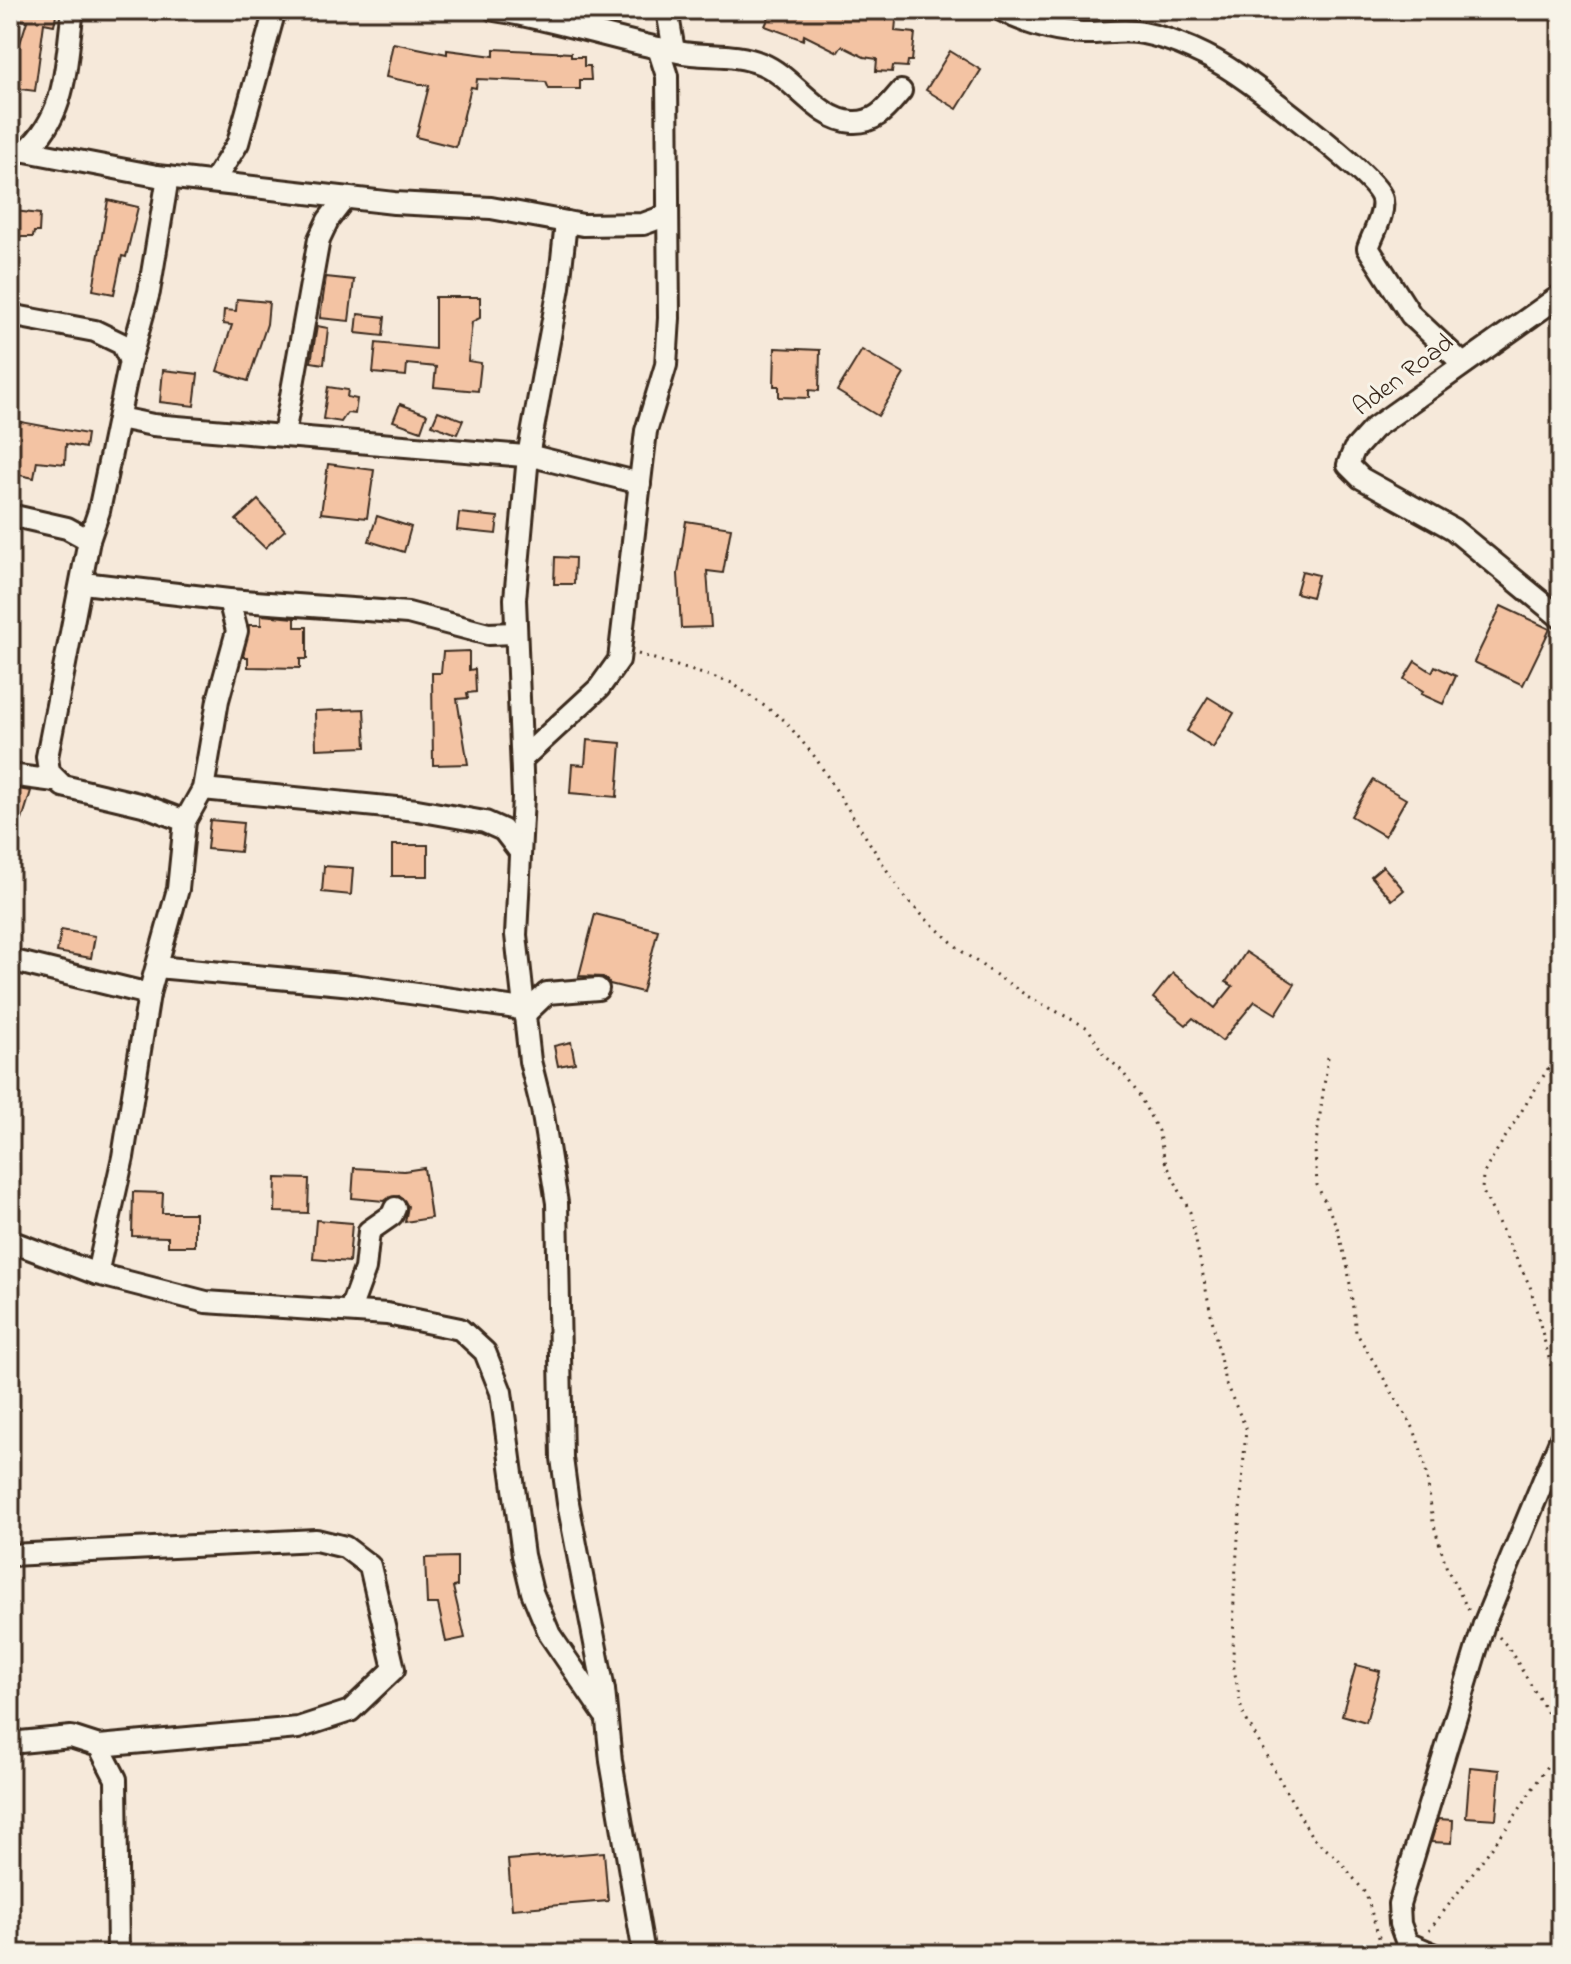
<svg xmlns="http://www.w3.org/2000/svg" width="1571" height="1964" font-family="'Indie Flower',sans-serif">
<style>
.building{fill:#f3c3a3;stroke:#3b2a1e;stroke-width:2}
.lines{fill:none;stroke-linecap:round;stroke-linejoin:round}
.street-casing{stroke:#3b2a1e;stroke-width:26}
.path{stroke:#3b2a1e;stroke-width:3;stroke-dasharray:2 6;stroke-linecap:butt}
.street{stroke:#f7f3e8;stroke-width:20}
.labels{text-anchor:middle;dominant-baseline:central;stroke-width:6;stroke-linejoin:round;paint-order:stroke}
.street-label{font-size:26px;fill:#3b2a1e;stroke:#f7f3e8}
</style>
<rect width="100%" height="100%" fill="#f6e9da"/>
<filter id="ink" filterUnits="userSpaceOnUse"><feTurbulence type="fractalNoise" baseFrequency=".0125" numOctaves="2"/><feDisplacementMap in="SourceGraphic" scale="16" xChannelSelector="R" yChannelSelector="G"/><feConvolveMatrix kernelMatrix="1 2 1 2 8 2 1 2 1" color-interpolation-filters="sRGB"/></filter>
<g filter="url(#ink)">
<!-- building -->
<g class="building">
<polygon points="10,10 57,10 54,25 44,23 35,91 12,88 14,70 10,69 10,52 17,53 27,21 10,18"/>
<polygon points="772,10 897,10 895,31 915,33 912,61 908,61 907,67 893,66 892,72 876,71 877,59 864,57 842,46 838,52 804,35 803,40 765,26"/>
<polygon points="393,43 447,54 447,50 494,56 494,49 571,53 571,57 584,57 584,66 590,66 591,80 580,80 580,89 549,89 546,82 477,79 476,88 471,87 456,147 416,137 429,86 386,77"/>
<polygon points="950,51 981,70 957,109 926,90"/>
<polygon points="108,200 138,207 126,257 122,256 114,294 93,290"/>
<polygon points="14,211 40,214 39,232 34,232 33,237 13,237"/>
<polygon points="326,277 354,280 349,321 320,318"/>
<polygon points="435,297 480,297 480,318 472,322 468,361 481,363 478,391 434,387 436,367 407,364 406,376 373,373 376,343 435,349"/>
<polygon points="237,299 269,302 267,324 248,381 217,371 232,325 223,324 224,310 236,311"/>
<polygon points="358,314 385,317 383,336 356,333"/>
<polygon points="317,326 328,328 324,364 311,362"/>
<polygon points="775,348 820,350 819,391 809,390 809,398 779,397 779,386 774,386"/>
<polygon points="862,350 904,374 878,416 837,391"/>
<polygon points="163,370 198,374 194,406 160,402"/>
<polygon points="328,387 348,390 347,397 357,399 355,414 347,413 341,422 323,419"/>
<polygon points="400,404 427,414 421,431 393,421"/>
<polygon points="438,411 463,420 457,434 432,425"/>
<polygon points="10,420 87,434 85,448 66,444 65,464 37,461 34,478 10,473"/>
<polygon points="328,464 374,470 367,518 321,513"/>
<polygon points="258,500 285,530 265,548 236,520"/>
<polygon points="459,513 498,517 496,534 457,530"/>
<polygon points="377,516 411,527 404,552 369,541"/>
<polygon points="686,521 731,528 723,573 707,571 711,627 681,628 678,574"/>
<polygon points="555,557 575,558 574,584 554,584"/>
<polygon points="1302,571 1318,575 1312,597 1296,593"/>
<polygon points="1501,606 1550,629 1523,685 1474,662"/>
<polygon points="261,615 295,618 295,627 307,627 307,659 300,659 300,668 248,667 248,657 243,657 249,625 261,625"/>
<polygon points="469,651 469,670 475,669 476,692 467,693 468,698 457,699 468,764 433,765 432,673 441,673 443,652"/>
<polygon points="1415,661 1432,672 1435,666 1456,676 1443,704 1421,694 1423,691 1404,679"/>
<polygon points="1208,697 1234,713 1213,748 1187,731"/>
<polygon points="364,709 366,747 316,749 315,711"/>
<polygon points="587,740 621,743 617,797 570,793 572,764 585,765"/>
<polygon points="1373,780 1406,799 1385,836 1351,816"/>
<polygon points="10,788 31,791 22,820 10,817"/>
<polygon points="210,820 243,823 240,852 207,849"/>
<rect x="392" y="845" width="36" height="31"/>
<polygon points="324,866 353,868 351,895 322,892"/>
<polygon points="1383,866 1404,890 1392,900 1371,876"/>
<polygon points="595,914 658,930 642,992 610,984 603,977 579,976"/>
<polygon points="61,930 95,936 91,958 57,952"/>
<polygon points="1246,952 1295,984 1276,1014 1255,1001 1222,1041 1193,1018 1186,1025 1153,998 1173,973 1215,1008 1233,986 1226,982"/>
<polygon points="571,1042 575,1063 558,1066 554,1046"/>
<polygon points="354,1168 404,1171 424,1168 431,1218 405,1222 408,1206 399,1196 384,1201 352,1198"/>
<polygon points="276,1178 309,1179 308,1213 275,1212"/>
<polygon points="133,1192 163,1193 162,1213 195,1213 195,1246 168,1246 168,1237 132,1236"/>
<polygon points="316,1220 352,1223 349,1262 313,1259"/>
<polygon points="457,1557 457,1586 453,1587 465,1638 446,1642 438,1604 427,1604 425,1558"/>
<polygon points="1356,1665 1380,1671 1366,1722 1342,1715"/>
<polygon points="1470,1767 1500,1770 1496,1819 1466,1817"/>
<polygon points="1438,1819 1453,1820 1452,1843 1431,1842"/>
<polygon points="604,1852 608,1901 512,1909 508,1860"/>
</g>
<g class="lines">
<!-- street casing -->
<g class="street-casing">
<g id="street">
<path d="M494,10C556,19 616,41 678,52C706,58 734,52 762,64C794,77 817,120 853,122C877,123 887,107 901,91"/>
<polyline points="667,10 674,51"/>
<path d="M1001,10C1025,23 1054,32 1082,33C1102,34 1123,29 1143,33C1174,39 1211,56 1237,74C1262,91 1372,174 1381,196C1387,211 1373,233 1368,248L1411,315L1463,364"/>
<polyline points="578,28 596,10"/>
<polyline points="10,148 157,176 394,203 491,208 583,225 643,224 668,215"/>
<path d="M26,151C69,112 65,63 73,10"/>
<polyline points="168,177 149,292 130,361 99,511 89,540 47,757 49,772 63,786 143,805 185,821"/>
<polyline points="214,181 238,143 275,10"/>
<polyline points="566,222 559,287 528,456 515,599 523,797 516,935 530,1061 542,1109 557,1203 562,1458 568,1503 604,1690 611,1761 644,1954"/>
<polyline points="1561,295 1374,428 1354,450 1348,465 1361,478 1453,529 1561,618"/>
<polyline points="10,315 95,331 122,344 130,361"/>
<polyline points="119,418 153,425 536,457 640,483"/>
<polyline points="284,435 319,239 328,220 345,198"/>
<polyline points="10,515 67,528 89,540"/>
<polyline points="83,583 229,600 408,613 488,634 515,633"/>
<polyline points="522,759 599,688 619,660 646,431 666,365 669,318 667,76 658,48"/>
<polyline points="10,775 55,781"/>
<polyline points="203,789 417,810 485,822 503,830 520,852"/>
<polyline points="10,960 149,994"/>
<polyline points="157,967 353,985 523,1009"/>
<polyline points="524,1015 547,993 598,989"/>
<polyline points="10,1241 97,1274 206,1302 387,1314 460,1329 485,1352 501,1392 523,1555 532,1592 550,1635 604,1714"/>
<polyline points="97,1274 123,1157 149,994 178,889 185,821 203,789 218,700 237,631 229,600"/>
<polyline points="350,1310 365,1269 369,1231 392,1215 395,1208"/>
<polyline points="10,1555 316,1540 345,1547 370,1566 394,1669 350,1711 298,1728 99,1746"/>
<polyline points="10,1743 71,1737 99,1746 116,1779 118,1954"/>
<polyline points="1433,1954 1407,1943 1400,1924 1399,1904 1484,1624 1561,1438"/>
</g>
</g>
<!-- path -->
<g class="path">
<polyline points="638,654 732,683 784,720 815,757 904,897 926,919 964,953 1027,996 1088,1028 1104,1055 1122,1071 1139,1095 1158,1131 1165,1161 1190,1212 1225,1382 1246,1428 1234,1594 1233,1663 1242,1712 1312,1837 1340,1861 1366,1894 1384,1954"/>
<polyline points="1561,1048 1491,1160 1483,1175 1482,1190 1530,1286 1561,1404"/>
<polyline points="1328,1057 1315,1150 1317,1185 1337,1227 1348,1269 1356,1332 1414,1429 1425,1463 1433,1522 1447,1569 1469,1611"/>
<polyline points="1499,1637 1508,1647 1561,1735"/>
<polyline points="1429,1931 1514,1818 1561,1744"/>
</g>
<!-- street -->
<use href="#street" class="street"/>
</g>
</g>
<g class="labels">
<!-- street labels -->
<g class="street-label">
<text transform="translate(1404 376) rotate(-37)">Aden Road</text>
</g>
</g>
<!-- margin -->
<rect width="1571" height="1964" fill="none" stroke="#f7f3e8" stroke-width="40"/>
<rect x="20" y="20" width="1531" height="1924" fill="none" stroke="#3b2a1e" stroke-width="3" filter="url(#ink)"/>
</svg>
